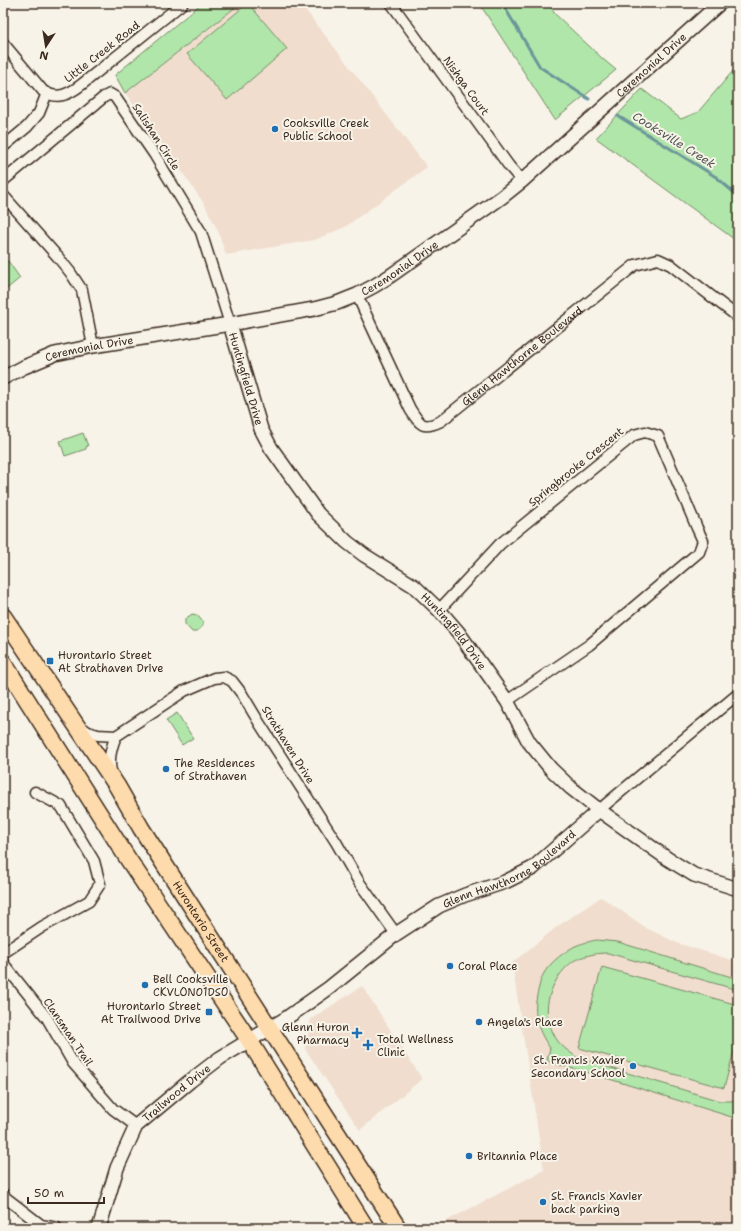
<svg xmlns="http://www.w3.org/2000/svg" width="741" height="1231" font-family="'Shantell Sans',sans-serif">
<style>
.built{fill:#f0ddce}
.green{fill:#b0e6a9;stroke:#768864}
.lines{fill:none;stroke-linecap:round;stroke-linejoin:round}
.stream{stroke:#6d959a;stroke-width:3}
.minor-casing{stroke:#3b2a1e;stroke-width:13}
.tertiary-casing{stroke:#3b2a1e;stroke-width:16}
.primary-casing{stroke:#3b2a1e;stroke-width:19}
.minor{stroke:#f7f3e8;stroke-width:10}
.tertiary{stroke:#f7f3e8;stroke-width:13}
.primary{stroke:#fedbac;stroke-width:16}
.poi-dot{fill:#1f6fb2;stroke:#f7f3e8;stroke-width:1.5}
.labels{text-anchor:middle;dominant-baseline:central;stroke-width:4;stroke-linejoin:round;paint-order:stroke}
.street-label{font-size:11px;fill:#3b2a1e;stroke:#f7f3e8}
.poi-label{font-size:11px;fill:#3b2a1e;stroke:#f7f3e8;text-anchor:start}
.water-label{font-size:12px;font-style:italic;fill:#505652;stroke:#f7f3e8}
</style>
<rect width="100%" height="100%" fill="#f7f3e8"/>
<filter id="ink" filterUnits="userSpaceOnUse"><feTurbulence type="fractalNoise" baseFrequency=".025" numOctaves="2"/><feDisplacementMap in="SourceGraphic" scale="8" xChannelSelector="R" yChannelSelector="G"/><feConvolveMatrix kernelMatrix="1 2 1 2 8 2 1 2 1" color-interpolation-filters="sRGB"/></filter>
<g filter="url(#ink)">
<!-- built -->
<g class="built">
<polygon points="241,3 300,3 427,167 345,227 314,240 226,255 218,231 205,205 178,166 125,93"/>
<polygon points="601,897 648,929 677,943 738,962 738,1228 433,1228 544,1170 512,963 558,926"/>
<polygon points="362,986 422,1079 360,1130 305,1049 311,1019"/>
</g>
<!-- green -->
<g class="green">
<polygon points="202,3 241,3 125,93 115,75"/>
<polygon points="248,3 287,49 227,100 187,54"/>
<polygon points="479,3 548,3 555,14 604,60 616,70 555,120"/>
<polygon points="738,65 738,242 596,138 642,89 681,119 698,112"/>
<polygon points="8,261 20,278 3,292 3,264"/>
<polygon points="83,433 88,446 86,447 86,449 65,456 60,441"/>
<polygon points="192,614 197,615 203,622 203,626 196,632 192,632 185,624 185,619"/>
<polygon points="177,713 193,738 182,745 166,720"/>
<path d="M596,940L618,942L738,979V990L608,953C597,953 587,955 577,959C559,969 544,996 548,1017C549,1024 553,1034 557,1040C563,1048 571,1053 578,1058L720,1101H731L738,1099V1119L590,1073L551,1063L547,1060L550,1048C536,1029 532,1010 539,987C540,983 541,978 543,975C548,965 560,955 570,949C577,944 588,942 596,940Z"/>
<polygon points="602,967 738,1005 738,1036 724,1088 579,1048"/>
</g>
<g class="lines">
<!-- stream -->
<g class="stream">
<polyline points="502,3 540,67 589,99"/>
<polyline points="618,116 716,177 738,196"/>
</g>
<!-- minor casing -->
<g class="minor-casing">
<g id="minor">
<polyline points="391,3 509,166 522,181"/>
<path d="M3,43L43,91C57,100 68,95 81,85L183,3"/>
<polyline points="3,147 27,127 39,113 47,93"/>
<polyline points="3,181 104,97 110,94 115,97 154,154 201,232 230,324"/>
<polyline points="3,195 57,256 70,272 82,290 93,346"/>
<path id="s1" d="M357,295L410,409C420,425 423,430 441,421L635,265L658,259L671,265L738,317"/>
<polyline points="439,610 500,544 634,435 645,432 658,436 697,528 703,541 699,552 589,645 507,701"/>
<polyline points="79,726 88,732 98,735 116,736 184,691 214,678 224,677 232,681 242,694 260,724 336,842 359,882 396,934"/>
<path d="M112,774C107,761 111,748 116,736"/>
<polyline points="599,810 738,694"/>
<polyline points="3,953 42,927 89,901 100,884 94,861 61,806 35,792"/>
<polyline points="3,963 47,1018 73,1063 113,1109 136,1126"/>
<polyline points="3,1194 6,1198 41,1225 57,1228"/>
</g>
</g>
<!-- tertiary casing -->
<g class="tertiary-casing">
<g id="tertiary">
<path id="s2" d="M230,324L261,429L271,448L318,514L347,542L364,555L414,586L439,610L458,632L507,701L529,742L551,769L571,788L599,810L668,859L694,875L738,889"/>
<path id="s3" d="M3,378L24,367L55,354L93,346L230,324L314,309L337,303L357,295L374,286L390,276L502,197L522,181L720,3"/>
<path id="s4" d="M99,1228L117,1168L136,1126L190,1081L220,1058L285,1019L329,988L396,934L439,906L465,895L505,882L533,868L599,810"/>
</g>
</g>
<!-- primary casing -->
<g class="primary-casing">
<g id="primary">
<path id="s5" d="M3,616L117,786L141,828L398,1228"/>
<polyline points="3,662 128,859 249,1040 366,1228"/>
</g>
</g>
<!-- minor -->
<use href="#minor" class="minor"/>
<!-- tertiary -->
<use href="#tertiary" class="tertiary"/>
<!-- primary -->
<use href="#primary" class="primary"/>
</g>
</g>
<!-- markers -->
<g class="poi-dot">
<circle cx="275" cy="129" r="4"/>
<rect x="46" y="657" width="8" height="8" rx="2"/>
<circle cx="166" cy="769" r="4"/>
<circle cx="450" cy="966" r="4"/>
<circle cx="145" cy="985" r="4"/>
<rect x="205" y="1008" width="8" height="8" rx="2"/>
<circle cx="479" cy="1022" r="4"/>
<path d="M355 1027h4v4h4v4h-4v4h-4v-4h-4v-4h4z"/>
<path d="M366 1039h4v4h4v4h-4v4h-4v-4h-4v-4h4z"/>
<circle cx="633" cy="1066" r="4"/>
<circle cx="469" cy="1156" r="4"/>
<circle cx="543" cy="1202" r="4"/>
</g>
<g class="labels">
<!-- street labels -->
<g class="street-label">
<text transform="translate(102 52) rotate(-38)">Little Creek Road</text>
<text stroke="none"><textPath href="#s3" startOffset="740">Ceremonial Drive</textPath></text>
<text transform="translate(466 86) rotate(54)">Nishga Court</text>
<text transform="translate(156 137) rotate(57)">Salishan Circle</text>
<text stroke="none"><textPath href="#s3" startOffset="416">Ceremonial Drive</textPath></text>
<text stroke="none"><textPath href="#s3" startOffset="92">Ceremonial Drive</textPath></text>
<text stroke="none"><textPath href="#s1" startOffset="269">Glenn Hawthorne Boulevard</textPath></text>
<text stroke="none"><textPath href="#s2" startOffset="57">Huntingfield Drive</textPath></text>
<text transform="translate(576 467) rotate(-39)">Springbrooke Crescent</text>
<text stroke="none"><textPath href="#s2" startOffset="393">Huntingfield Drive</textPath></text>
<text transform="translate(288 745) rotate(58)">Strathaven Drive</text>
<text stroke="none"><textPath href="#s4" startOffset="564">Glenn Hawthorne Boulevard</textPath></text>
<text stroke="none"><textPath href="#s5" startOffset="364">Hurontario Street</textPath></text>
<text transform="translate(68 1032) rotate(56)">Clansman Trail</text>
<text stroke="none"><textPath href="#s4" startOffset="161">Trailwood Drive</textPath></text>
</g>
<!-- poi labels -->
<g class="poi-label">
<text x="283" y="123">Cooksville Creek<tspan x="283" dy="13">Public School</tspan></text>
<text x="58" y="655">Hurontario Street<tspan x="58" dy="13">At Strathaven Drive</tspan></text>
<text x="174" y="763">The Residences<tspan x="174" dy="13">of Strathaven</tspan></text>
<text x="458" y="966">Coral Place</text>
<text x="153" y="979">Bell Cooksville<tspan x="153" dy="13">CKVLON01DS0</tspan></text>
<text x="201" y="1006" text-anchor="end">Hurontario Street<tspan x="201" dy="13">At Trailwood Drive</tspan></text>
<text x="487" y="1022">Angela's Place</text>
<text x="349" y="1027" text-anchor="end">Glenn Huron<tspan x="349" dy="13">Pharmacy</tspan></text>
<text x="377" y="1039">Total Wellness<tspan x="377" dy="13">Clinic</tspan></text>
<text x="625" y="1060" text-anchor="end">St. Francis Xavier<tspan x="625" dy="13">Secondary School</tspan></text>
<text x="477" y="1156">Britannia Place</text>
<text x="551" y="1196">St. Francis Xavier<tspan x="551" dy="13">back parking</tspan></text>
</g>
<!-- water labels -->
<g class="water-label">
<text transform="translate(674 140) rotate(32)">Cooksville Creek</text>
</g>
</g>
<!-- margin -->
<rect width="741" height="1231" fill="none" stroke="#f7f3e8" stroke-width="16"/>
<rect x="8" y="8" width="725" height="1215" fill="none" stroke="#3b2a1e" stroke-width="1.5" filter="url(#ink)"/>
<!-- north arrow -->
<g transform="translate(46 46) rotate(192)" stroke="#f7f3e8" stroke-width="3" paint-order="stroke">
<path d="M0-3L7 15L0 10L-7 15Z" fill="#3b2a1e"/>
<text y="-6" font-size="11" font-weight="bold" text-anchor="middle" fill="#3b2a1e">N</text>
</g>
<!-- scale -->
<path d="M28 1197v6h76v-6" fill="none" stroke="#3b2a1e" stroke-width="2"/>
<text x="34" y="1197" font-size="12" fill="#3b2a1e" stroke="#f7f3e8" stroke-width="3" paint-order="stroke">50 m</text>
</svg>
